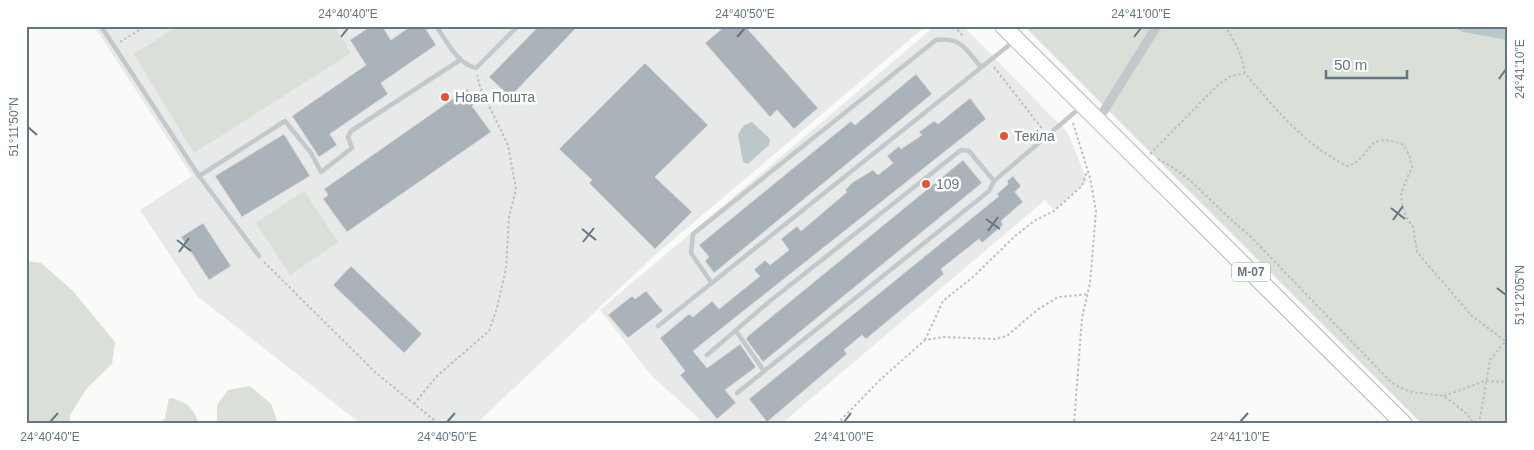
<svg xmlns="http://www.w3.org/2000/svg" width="1534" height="450" font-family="Helvetica,sans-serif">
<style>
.built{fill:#e8e9e9}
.green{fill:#dadfd7}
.water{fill:#bbc7cb}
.building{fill:#aab3b9;stroke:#dcdcda}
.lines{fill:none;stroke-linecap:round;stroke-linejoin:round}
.highway-casing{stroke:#b4b9bd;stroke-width:18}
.path{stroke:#bbbfc2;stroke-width:2;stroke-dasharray:2.5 2.5;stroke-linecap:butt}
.lane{stroke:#c3c8cc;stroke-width:4.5}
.street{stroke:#c3c8cc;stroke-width:9}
.highway{stroke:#fff;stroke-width:16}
.ticks{fill:none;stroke:#657683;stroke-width:2}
.poi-dot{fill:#e4572e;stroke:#fff;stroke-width:2}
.labels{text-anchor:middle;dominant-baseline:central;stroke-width:5;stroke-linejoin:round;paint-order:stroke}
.shield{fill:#fff;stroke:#939fa8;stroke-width:1}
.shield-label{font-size:12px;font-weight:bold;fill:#657683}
.poi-label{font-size:14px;fill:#657683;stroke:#fff;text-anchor:start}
.neatline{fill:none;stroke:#657683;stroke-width:2}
.ticks-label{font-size:12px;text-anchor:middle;fill:#657683}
</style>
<rect width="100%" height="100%" fill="#fafaf8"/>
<!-- built -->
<g class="built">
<polygon points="94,26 926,26 655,255 476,424 361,424 197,296 140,210 192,176"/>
<polygon points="935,26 963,26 1068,133 1087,181 1054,210 1045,200 781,424 705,424 652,376 600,310"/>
</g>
<!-- green -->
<g class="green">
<polygon points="178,26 334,26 351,53 194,153 134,54"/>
<polygon points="1024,26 1508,26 1508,424 1422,424"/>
<polygon points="304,191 338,242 290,275 256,223"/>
<polygon points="26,261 41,263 73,291 115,342 112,364 87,388 70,415 70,424 26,424"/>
<polygon points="250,386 271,404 278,424 217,424 217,405 228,390"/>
<path d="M169,398C185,400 194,408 199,424H156L165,419Z"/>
</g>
<!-- water -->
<g class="water">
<polygon points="1451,26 1508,26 1508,40 1463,32"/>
<polygon points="752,122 770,139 769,145 748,164 743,162 738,134 744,125"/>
</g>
<!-- building -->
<g class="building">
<polygon points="371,26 382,26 391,40 411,26 424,26 436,45 381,83 388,94 330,134 337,145 319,157 292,116 366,65 350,40"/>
<polygon points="539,26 578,26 510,97 489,77"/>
<polygon points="725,26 745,26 818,108 794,129 777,110 770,117 705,43"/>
<polygon points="645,63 708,125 655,177 692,212 655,249 589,183 592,180 559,149"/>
<polygon points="916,74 932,94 714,273 705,261 709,257 699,245 851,121 855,125"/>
<polygon points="467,89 477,102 472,106 491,132 347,232 323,199 328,195 324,189"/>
<polygon points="970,98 986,119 693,351 707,368 740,344 756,367 725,390 736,403 717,419 680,375 685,371 660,338 689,314 693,317 712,301 719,309 760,276 754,270 765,260 770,265 789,250 781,239 797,226 801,231 847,192 845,190 853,182 873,170 878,175 893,163 887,156 899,146 901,149 922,135 919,132 934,121 938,124"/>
<polygon points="284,134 310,176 242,217 215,176"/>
<polygon points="963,160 982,183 763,362 746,339 748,336"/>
<polygon points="1013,176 1021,186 1015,192 1023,202 1001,221 1003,225 982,243 979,239 941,269 944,274 866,339 862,335 844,350 847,354 767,422 749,399 999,196 997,194 1008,184 1007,181"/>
<polygon points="203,223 231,266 209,280 181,237"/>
<polygon points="351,266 422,334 404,353 333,285"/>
<polygon points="646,291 663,311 628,338 608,315 632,296 635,299"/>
</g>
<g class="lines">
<!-- highway casing -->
<g class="highway-casing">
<polyline id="highway" points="1003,26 1404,424"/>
</g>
<!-- path -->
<g class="path">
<polyline points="954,26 964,37"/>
<path d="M1224,26C1235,41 1242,54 1245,73"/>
<polyline points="120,42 146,26"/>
<polyline points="994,67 1043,130"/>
<polyline points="1073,123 1090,178 1096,211 1090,283 1082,318 1074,424"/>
<path d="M1150,154L1218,85L1229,77L1245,73C1275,109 1305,145 1347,166C1373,160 1362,130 1402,144L1409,154L1412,167L1401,193L1402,204L1406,217L1413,227L1417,252L1472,316L1508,343"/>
<path d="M1158,159C1193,176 1217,210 1248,234L1389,380L1399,387L1412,392L1444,396L1466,413L1474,424"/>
<polyline points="264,262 376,373 439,424"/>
<polyline points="925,340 943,301 973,277 1015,236 1034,221 1054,211 1082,186 1087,171"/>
<polyline points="1444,396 1485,381 1508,382"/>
<polyline points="414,404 437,376 489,331 497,308 506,269 509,217 516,189 508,145 480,87 477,75"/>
<polyline points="837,424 881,379 925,340 944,337 995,339 1007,336 1037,310 1058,297 1088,294"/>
<polyline points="1479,424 1490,360 1508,338"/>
</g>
<!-- lane -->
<g class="lane">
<polyline points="101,26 199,176 259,256"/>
<path d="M436,26C447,41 457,64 476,68L518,26"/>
<polyline points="199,176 285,121 311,153 321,172 352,148 348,137 351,131 460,60"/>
<path d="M711,282L691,253L693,234L936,40C962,37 965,49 981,67"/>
<polyline points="658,326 1013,42"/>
<polyline points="736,331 764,371"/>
<polyline points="707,355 770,301 961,150 969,151 994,181"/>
<polyline points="737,393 989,191 994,181 1081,107"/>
</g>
<!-- street -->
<polyline class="street" points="1098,120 1157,26"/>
<!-- highway -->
<use href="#highway" class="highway"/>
</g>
<!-- ticks -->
<path class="ticks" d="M341,37L348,28M737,37L745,28M1134,37L1141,28M1499,79L1506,69M28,127L37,135M1391,208L1405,219M986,219L1000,229M1393,220L1403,206M582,229L596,240M988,231L998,217M177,240L191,251M583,242L594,228M179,252L189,238M1497,288L1506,295M50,422L58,413M447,422L455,413M844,422L851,413M1240,422L1248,413"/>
<!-- markers -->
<g class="poi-dot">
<circle cx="445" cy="97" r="5"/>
<circle cx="1004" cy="136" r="5"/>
<circle cx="926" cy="184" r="5"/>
</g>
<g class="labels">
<!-- shield labels -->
<rect class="shield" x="1232" y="262.5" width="38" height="19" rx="4"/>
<g class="shield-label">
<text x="1251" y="272">М-07</text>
</g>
<!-- poi labels -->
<g class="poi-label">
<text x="455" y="97">Нова Пошта</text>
<text x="1014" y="136">Текіла</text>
<text x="936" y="184">109</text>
</g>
</g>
<!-- border -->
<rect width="1534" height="450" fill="none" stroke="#ffffff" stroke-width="55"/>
<!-- scale -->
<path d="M1326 70v8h81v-8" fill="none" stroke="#657683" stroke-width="2.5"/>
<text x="1334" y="70" font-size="15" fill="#657683" stroke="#ffffff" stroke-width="4" paint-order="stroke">50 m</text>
<rect x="28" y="28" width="1478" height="394" class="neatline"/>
<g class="ticks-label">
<text x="348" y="18">24°40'40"E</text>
<text x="745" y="18">24°40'50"E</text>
<text x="1141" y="18">24°41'00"E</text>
<text transform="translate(1520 69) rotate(-90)" y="4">24°41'10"E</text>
<text transform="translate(14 127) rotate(-90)" y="4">51°11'50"N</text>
<text transform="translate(1520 295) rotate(-90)" y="4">51°12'05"N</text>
<text x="50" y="441">24°40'40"E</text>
<text x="447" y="441">24°40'50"E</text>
<text x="844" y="441">24°41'00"E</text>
<text x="1240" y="441">24°41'10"E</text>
</g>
</svg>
